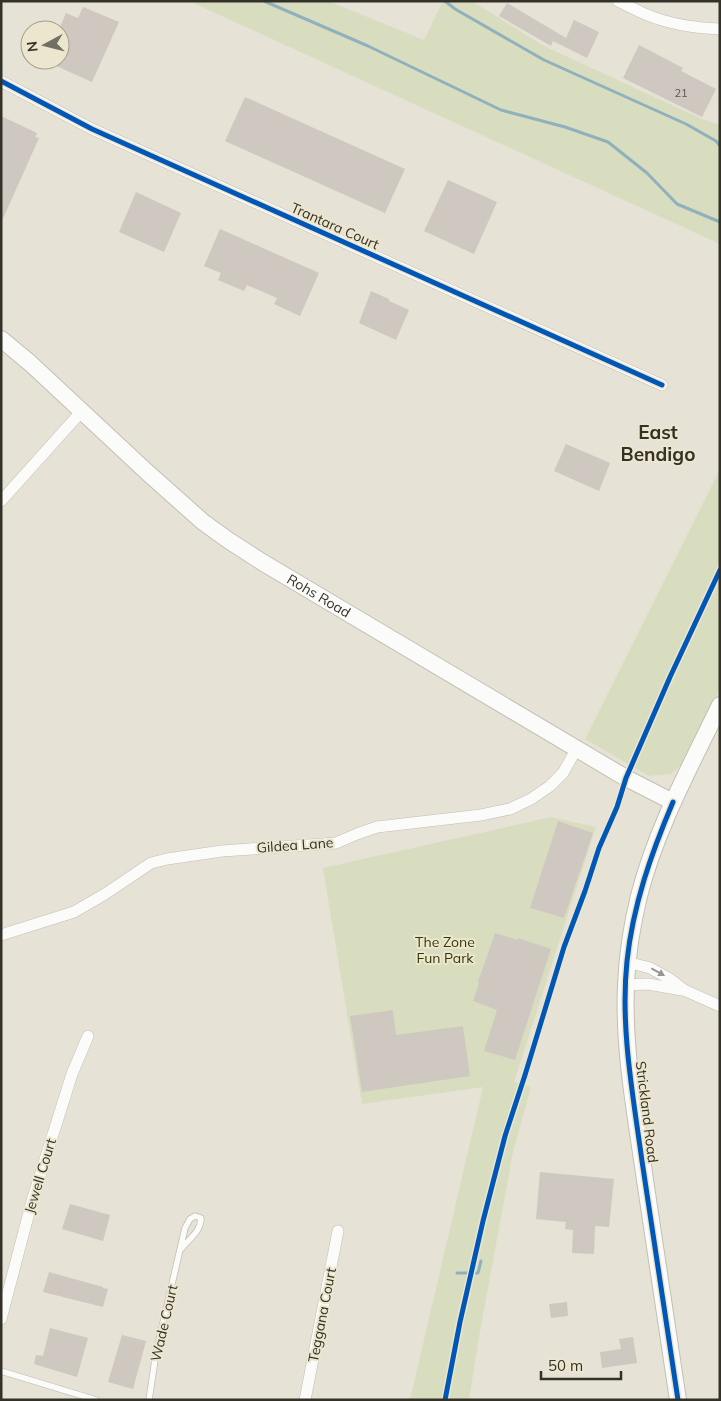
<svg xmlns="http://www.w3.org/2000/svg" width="721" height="1401" font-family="Mulish,sans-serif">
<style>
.green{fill:#d9ddbf}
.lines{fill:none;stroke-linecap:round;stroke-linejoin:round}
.stream{stroke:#8eb1bd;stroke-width:3}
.building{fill:#cec8c1}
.lane-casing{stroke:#c2bfb5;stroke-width:7}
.street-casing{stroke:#c2bfb5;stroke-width:12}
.secondary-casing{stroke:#c2bfb5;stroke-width:18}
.lane{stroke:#fbfbf9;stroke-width:5.5}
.street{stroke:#fbfbf9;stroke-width:11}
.secondary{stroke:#fbfbf9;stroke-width:16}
.cycleway-casing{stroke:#ede6cf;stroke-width:8}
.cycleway{stroke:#0057b8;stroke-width:5}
.oneway{fill:#979690}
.labels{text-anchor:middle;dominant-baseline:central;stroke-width:4;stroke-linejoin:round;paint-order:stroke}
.number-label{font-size:11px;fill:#5a574e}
.street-label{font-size:14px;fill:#333128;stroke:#ede6cf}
.park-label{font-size:14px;fill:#323900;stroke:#ede6cf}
.district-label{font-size:19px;font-weight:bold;fill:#333128;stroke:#ede6cf}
</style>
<rect width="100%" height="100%" fill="#e6e2d6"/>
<!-- green -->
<g class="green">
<polygon points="189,1 328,1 424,40 443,1 472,1 544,46 702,119 720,125 720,244"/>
<polygon points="720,469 720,688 684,762 671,774 649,776 585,739"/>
<polygon points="550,817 596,827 514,1082 531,1087 513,1152 479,1337 469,1400 410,1400 483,1087 362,1104 323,868 503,828"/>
</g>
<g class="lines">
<!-- stream -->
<g class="stream">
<polyline points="264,1 368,46 501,110 565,127 608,142 647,173 677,204 720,222"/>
<polyline points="445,1 455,9 544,60 686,124 716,141 720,146"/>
<polyline points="457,1273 469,1273"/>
<polyline points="476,1273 478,1273 481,1261"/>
</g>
</g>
<!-- building -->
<g class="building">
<polygon points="507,3 566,38 574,20 599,32 587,58 553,41 551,46 499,16"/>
<polygon points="83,7 119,22 92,82 43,60 60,60 60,27 66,13 78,18"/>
<polygon points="639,45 683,68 681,71 716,89 702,117 623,78"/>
<polygon points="245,97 405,169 385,213 225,141"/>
<polygon points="1,116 37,133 35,137 39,138 1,223"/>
<polygon points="448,180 497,202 474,254 424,231"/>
<polygon points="136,192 181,213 164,252 119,232"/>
<polygon points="220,229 319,273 300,316 274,304 277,298 247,285 244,291 218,280 221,273 204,266"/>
<polygon points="371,291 389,299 389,301 409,310 396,340 359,323"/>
<polygon points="566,444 610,463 599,491 554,471"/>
<polygon points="558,821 593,833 564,918 530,908"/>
<polygon points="495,933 518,940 518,938 551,949 515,1060 484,1051 497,1010 473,1001 479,983 478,982"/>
<polygon points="393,1010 396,1035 463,1026 470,1076 362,1092 350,1016"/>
<polygon points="540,1172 614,1179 609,1227 595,1226 594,1254 572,1253 573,1230 565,1229 566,1222 536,1219"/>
<polygon points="70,1204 110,1215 103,1241 62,1229"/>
<polygon points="49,1272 103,1287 103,1288 108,1289 103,1307 43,1292"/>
<polygon points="567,1302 568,1316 551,1318 549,1304"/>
<polygon points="50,1328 88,1338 77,1377 34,1364 36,1355 43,1356"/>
<polygon points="122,1335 146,1341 133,1389 108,1382"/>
<polygon points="633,1337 637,1363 602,1368 600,1352 621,1349 619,1339"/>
</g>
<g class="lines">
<!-- lane casing -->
<g class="lane-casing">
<g id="lane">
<polyline points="1,1371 96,1400"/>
<path d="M149,1400L156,1353L185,1228L190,1219L195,1216L201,1218C201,1231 190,1238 182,1248"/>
</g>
</g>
<!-- street casing -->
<g class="street-casing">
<g id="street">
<path d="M618,1C629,6 639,12 650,16C673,25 696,28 720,29"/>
<polyline points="1,81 92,129 662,385"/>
<polyline points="1,501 81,412"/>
<polyline points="1,935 74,912 105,894 151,863 167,859 222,851 336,843 357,834 377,827 481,815 510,809 531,799 550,786 563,773 577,748"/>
<polyline points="627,962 650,968 670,979 684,990 720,1006"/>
<polyline points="626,985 648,984 682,990"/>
<polyline points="1,1319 32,1201 72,1074 88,1036"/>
<polyline points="305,1400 338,1231"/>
</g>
</g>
<!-- secondary casing -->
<g class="secondary-casing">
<g id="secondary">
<path id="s1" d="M1,339L30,363L148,473L203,522L228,540L262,562L626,778L673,802"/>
<path d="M678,1400C667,1326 656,1253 645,1180C636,1116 623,1050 626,985C627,955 632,925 639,896C656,829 690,767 720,705"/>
</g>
</g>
<!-- lane -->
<use href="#lane" class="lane"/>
<!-- street -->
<use href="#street" class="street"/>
<!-- secondary -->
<use href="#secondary" class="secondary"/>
<!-- cycleway casing -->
<g class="cycleway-casing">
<g id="cycleway">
<polyline points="1,81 92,129 662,385"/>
<path d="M673,802C651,854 633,905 627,961C620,1027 633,1095 642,1161C654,1240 666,1320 678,1400"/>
<polyline points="445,1400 460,1322 483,1221 505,1136 525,1075 564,947 585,891 599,848 617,807 626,778 670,677 720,570"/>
</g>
</g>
<!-- cycleway -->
<use href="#cycleway" class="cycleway"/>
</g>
<!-- one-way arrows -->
<defs><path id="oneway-solid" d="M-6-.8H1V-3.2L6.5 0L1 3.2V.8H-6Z" transform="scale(1.25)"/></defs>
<use class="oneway" href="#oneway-solid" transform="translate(658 972) rotate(29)"/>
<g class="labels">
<!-- number labels -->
<g class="number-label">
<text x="681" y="93">21</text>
</g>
<!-- street labels -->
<g class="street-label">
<text transform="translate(335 226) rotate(24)">Trantara Court</text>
<text stroke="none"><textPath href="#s1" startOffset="410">Rohs Road</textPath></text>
<text transform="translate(295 845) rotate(-4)">Gildea Lane</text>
<text transform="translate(647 1112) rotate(83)">Strickland Road</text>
<text transform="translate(40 1176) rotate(-73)">Jewell Court</text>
<text transform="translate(322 1315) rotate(-79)">Teggana Court</text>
<text transform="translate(164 1323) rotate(-77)">Wade Court</text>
</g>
<!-- park labels -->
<g class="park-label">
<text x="445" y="942">The Zone<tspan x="445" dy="16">Fun Park</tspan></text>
</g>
<!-- district labels -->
<g class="district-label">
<text x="658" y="432">East<tspan x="658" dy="22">Bendigo</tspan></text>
</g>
</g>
<!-- border -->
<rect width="721" height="1401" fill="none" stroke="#333128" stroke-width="5"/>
<!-- north arrow -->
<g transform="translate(45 45) rotate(263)"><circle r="24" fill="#ede6cf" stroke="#a39e8c"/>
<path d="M0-4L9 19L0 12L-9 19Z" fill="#726f65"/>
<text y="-8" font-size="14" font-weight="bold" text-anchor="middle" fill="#333128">N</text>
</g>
<!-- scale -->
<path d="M541 1371v8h80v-8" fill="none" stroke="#333128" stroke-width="2.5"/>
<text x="548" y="1371" font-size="15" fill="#333128" stroke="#ede6cf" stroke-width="4" paint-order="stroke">50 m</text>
</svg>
